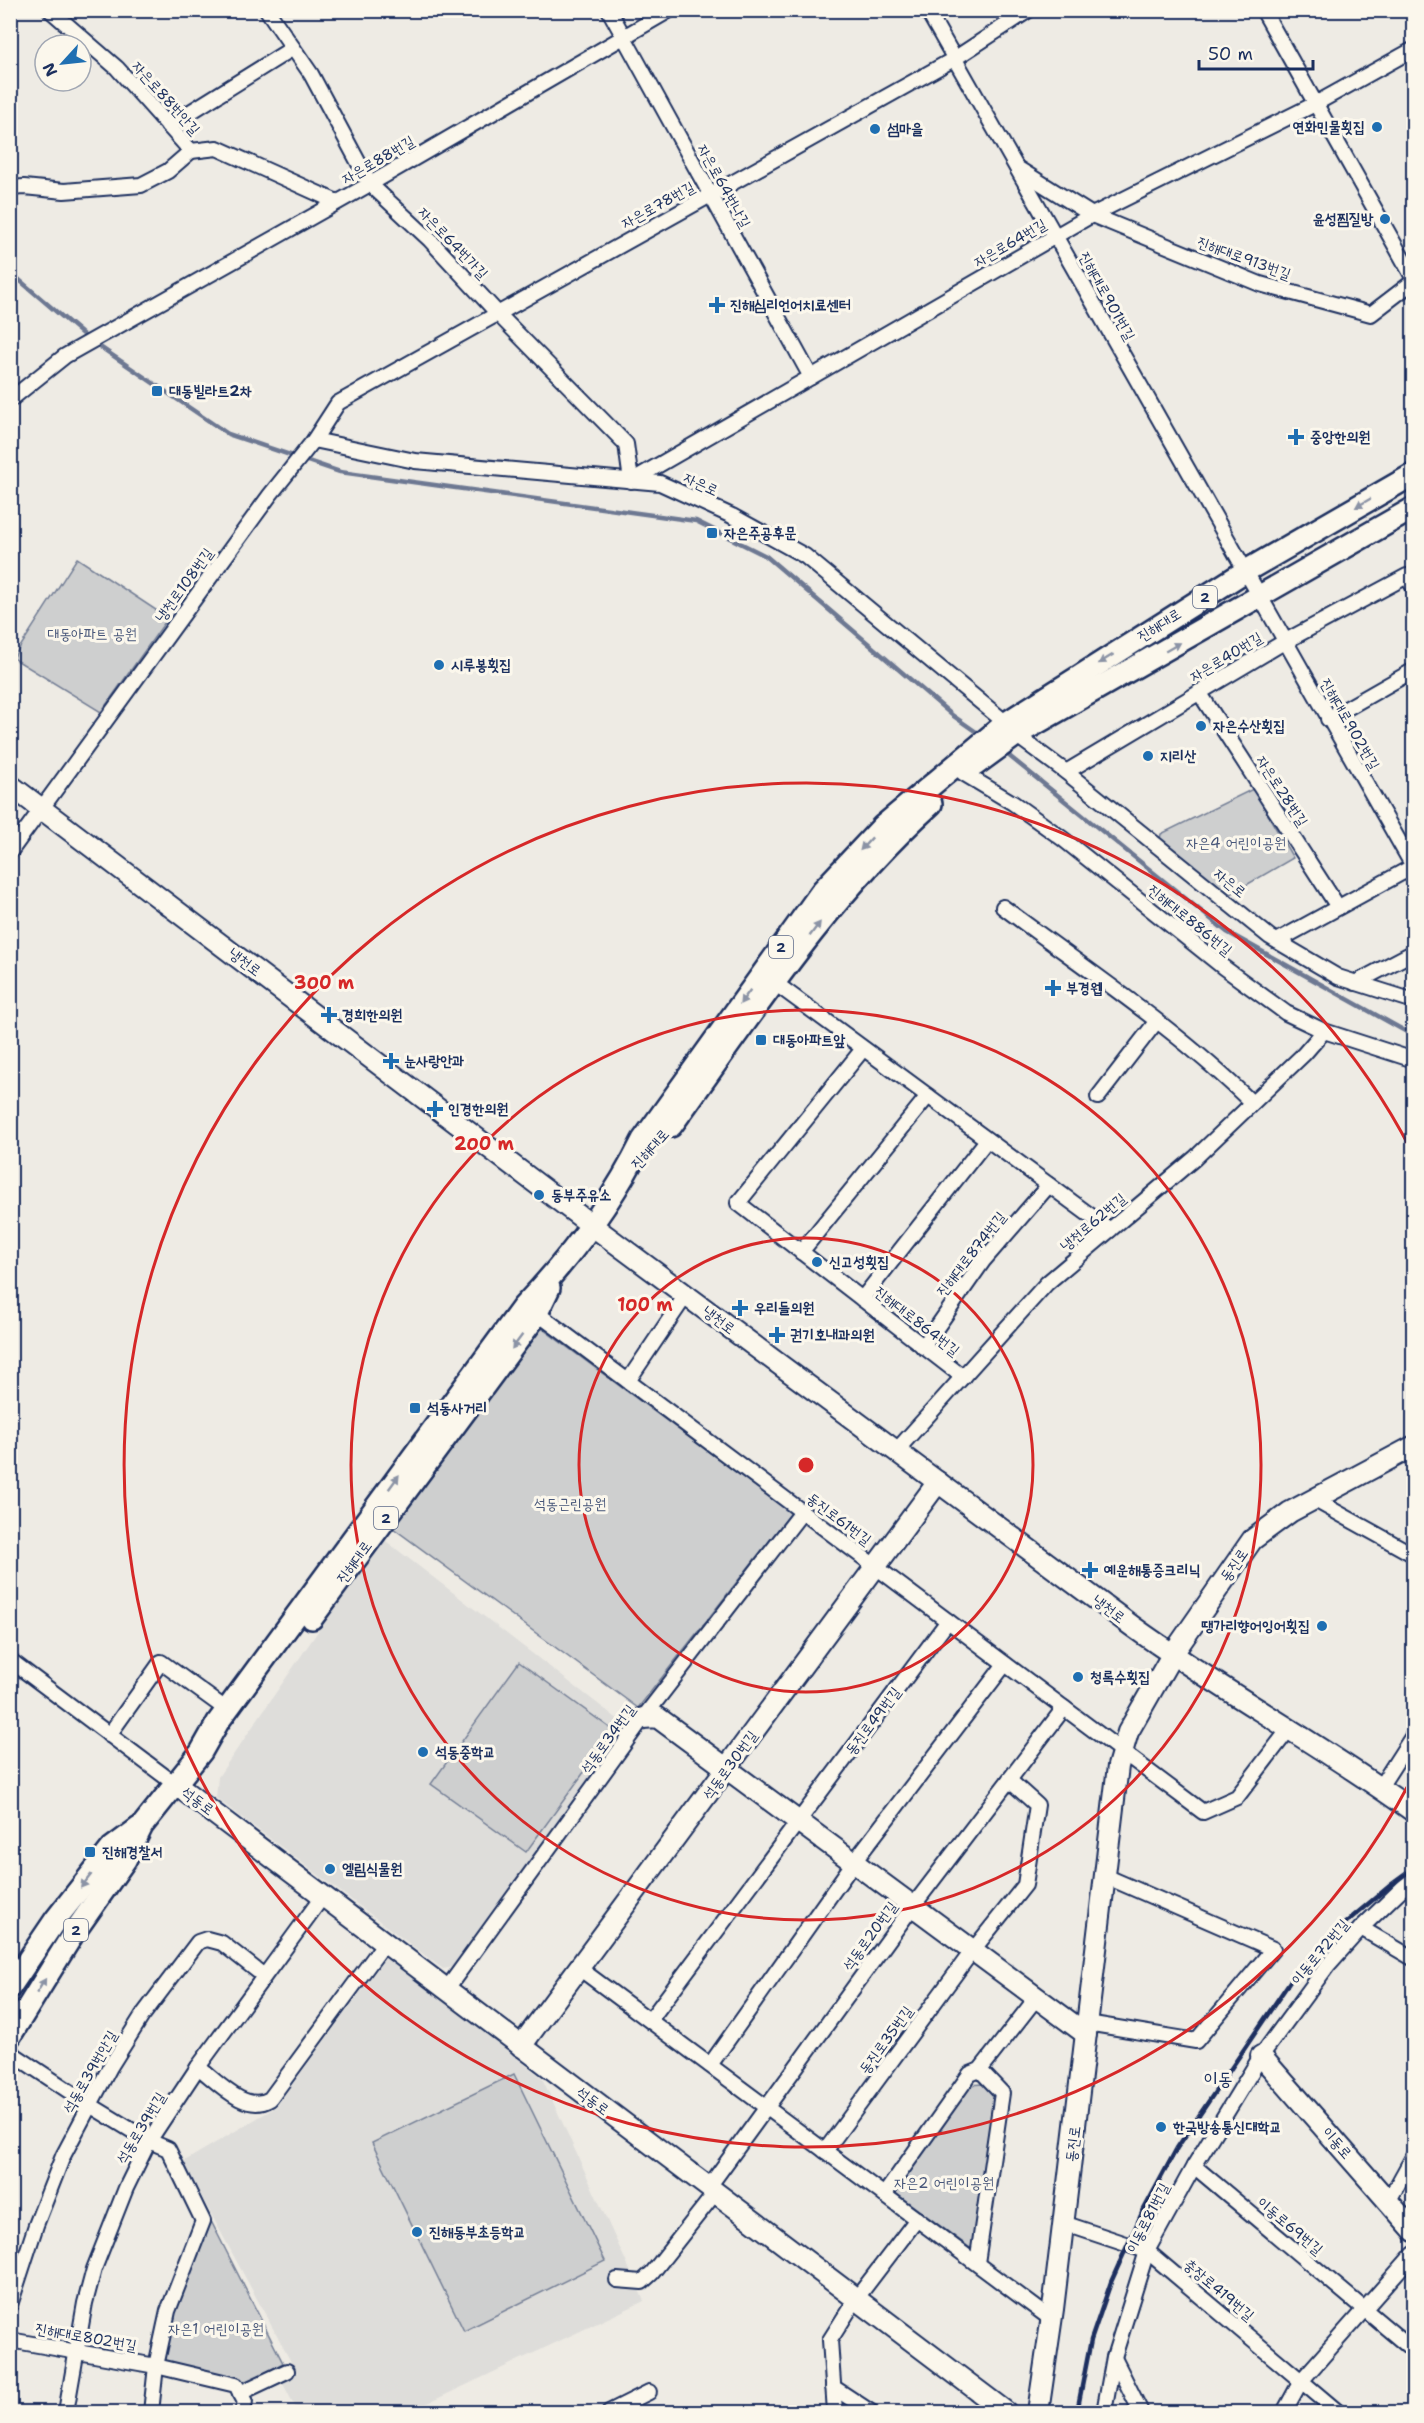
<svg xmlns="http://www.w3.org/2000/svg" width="1424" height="2423" font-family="'Shantell Sans','Poor Story',sans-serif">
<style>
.built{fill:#deddda}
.green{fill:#cecfcf;stroke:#747f96;stroke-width:1.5}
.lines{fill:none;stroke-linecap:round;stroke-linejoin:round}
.stream{stroke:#6d7892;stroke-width:4.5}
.street-casing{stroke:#1b2f5e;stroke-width:18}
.secondary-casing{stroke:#1b2f5e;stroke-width:24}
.primary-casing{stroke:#1b2f5e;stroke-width:26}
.street{stroke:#fbf7ec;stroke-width:14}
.secondary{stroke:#fbf7ec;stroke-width:20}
.primary{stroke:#fbf7ec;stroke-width:21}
.rail{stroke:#1b2f5e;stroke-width:4.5}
.oneway{fill:#8b93a5}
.ring{fill:none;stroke:#d62828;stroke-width:3}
.poi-dot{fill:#1f6fb2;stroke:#fbf7ec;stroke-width:2}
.labels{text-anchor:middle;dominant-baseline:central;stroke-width:6;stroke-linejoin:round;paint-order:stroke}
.shield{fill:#fbf7ec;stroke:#5e6b89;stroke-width:1.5}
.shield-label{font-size:14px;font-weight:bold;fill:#1b2f5e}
.street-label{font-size:15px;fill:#1b2f5e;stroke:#fbf7ec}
.poi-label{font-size:15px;font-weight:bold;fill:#1b2f5e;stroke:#fbf7ec;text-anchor:start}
.park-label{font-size:15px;fill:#48577a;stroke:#fbf7ec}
.quarter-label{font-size:18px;fill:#1b2f5e;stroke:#fbf7ec}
.centre{fill:#d62828;stroke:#fbf7ec;stroke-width:3}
.ring-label{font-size:18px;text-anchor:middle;font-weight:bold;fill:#d62828;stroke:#fbf7ec;stroke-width:6;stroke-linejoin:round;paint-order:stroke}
</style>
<rect width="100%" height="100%" fill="#eeebe4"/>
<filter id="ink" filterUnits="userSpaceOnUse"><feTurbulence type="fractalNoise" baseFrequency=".0167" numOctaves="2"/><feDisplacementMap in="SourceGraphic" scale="12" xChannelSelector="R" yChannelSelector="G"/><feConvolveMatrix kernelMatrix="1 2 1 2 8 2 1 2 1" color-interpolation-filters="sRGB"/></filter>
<g filter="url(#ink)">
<!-- built -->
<g class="built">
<polygon points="382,1538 628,1727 454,1967 443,1969 216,1798 218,1777"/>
<polygon points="387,1956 542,2078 644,2301 409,2412 298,2412 282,2382 297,2373 183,2162 276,2107"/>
</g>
<!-- green -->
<g class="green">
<polygon points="77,558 168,618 101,712 13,658"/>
<polygon points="1253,789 1293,858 1229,895 1160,839 1161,834"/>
<polygon points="540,1327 791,1513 638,1708 389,1525"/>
<polygon points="519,1662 614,1731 526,1852 431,1784"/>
<polygon points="514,2074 605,2261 464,2331 372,2143"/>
<polygon points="983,2084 995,2091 973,2250 893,2191 968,2085"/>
<polygon points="212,2223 283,2363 246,2383 161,2362 174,2312 206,2225"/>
</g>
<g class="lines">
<!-- stream -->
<g class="stream">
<polyline points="10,272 87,338 228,434 340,472 696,521 766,556 952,715 982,736"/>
<polyline points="1003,751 1227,932 1414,1036"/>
</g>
<!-- street casing -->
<g class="street-casing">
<g id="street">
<polyline points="50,10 117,68 191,151 217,148 337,202"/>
<polyline points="267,10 311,74 370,184 430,240 501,317 626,444 631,481 1092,215 1315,104 1414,49"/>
<polyline points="609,10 811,377"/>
<polyline points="927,10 1413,866"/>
<polyline points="1263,10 1414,279"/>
<polyline points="168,126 293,48"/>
<polyline points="1017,168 1092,215 1260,284 1371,314 1414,281"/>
<polyline points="10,188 24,187 64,191 141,185 168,171 191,151"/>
<polyline points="10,400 65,356 370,184 670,10"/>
<polyline points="314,440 415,461 660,483 732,516 805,556 1006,723"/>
<polyline points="1199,692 1338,907"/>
<polyline points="1328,719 1414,670"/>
<polyline points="1016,735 1066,772 1270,937 1338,977 1414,1001"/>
<polyline points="1066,772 1284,642 1407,576 1414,588"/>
<polyline points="963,773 1013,803 1063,839 1223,967 1286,1013 1324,1031 1414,1060"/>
<polyline points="10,852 270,495 314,440 338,403 954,59 1029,10"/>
<path d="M1003,907C1087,970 1177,1029 1252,1103"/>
<polyline points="1277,941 1414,866"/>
<polyline points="775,983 1110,1230"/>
<polyline points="1355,983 1414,952"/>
<polyline points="863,1049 738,1203 963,1377"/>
<polyline points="1098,1097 1156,1022"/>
<polyline points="801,1252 928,1096"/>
<polyline points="862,1299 987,1140"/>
<polyline points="537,1313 1203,1812 1237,1797 1289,1729"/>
<polyline points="923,1347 983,1261 1049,1185"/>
<polyline points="628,1381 686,1295"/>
<polyline points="896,1451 1047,1283 1195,1158 1304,1054 1324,1031"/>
<polyline points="1313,1499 1414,1555"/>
<polyline points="10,1660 175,1784"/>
<polyline points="109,1735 161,1662 227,1710"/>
<polyline points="1380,1787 1414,1734"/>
<polyline points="1361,1928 1414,1959"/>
<polyline points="579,1968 1051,2319"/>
<polyline points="446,1990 643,1718 802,1512"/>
<polyline points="650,2020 948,1621"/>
<polyline points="1087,2023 1196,2041 1273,1949 1105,1876"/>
<polyline points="10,2052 90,2105 149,2141 168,2149 203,2221 168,2311 156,2366 151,2412"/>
<polyline points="710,2065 854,1862 1005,1664"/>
<path d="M198,2067C218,2082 245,2114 270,2099L384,1944"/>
<polyline points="825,2151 973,1950 1025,1885 1037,1805 1009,1780"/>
<polyline points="1194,2166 1414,2351"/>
<polyline points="708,2188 913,1906 1064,1708"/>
<polyline points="884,2195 970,2074 980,2070 1037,1997"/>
<polyline points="1388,2202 1414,2155"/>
<polyline points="1063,2223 1147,2251 1338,2412"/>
<polyline points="977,2263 1002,2093 980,2070"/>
<polyline points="617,2280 642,2282 652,2273 715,2193"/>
<polyline points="10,2305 36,2225 63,2156 110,2067 142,2016 198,1942 207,1939 222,1943 264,1976"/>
<polyline points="10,2340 156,2366 236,2385 245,2402 242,2412"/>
<polyline points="1114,2358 1141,2412"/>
<polyline points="833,2387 871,2412"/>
<polyline points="240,2393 287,2371"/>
<polyline points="66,2412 85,2303 94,2269 126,2188 149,2141 198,2067 323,1896"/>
<polyline points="609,2412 649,2392"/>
<polyline points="835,2412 830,2340 856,2299 917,2219"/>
<polyline points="1104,2412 1114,2357 1147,2251 1194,2166 1261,2056 1328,1965 1361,1928 1414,1877"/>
<polyline points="1284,2412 1301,2381 1414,2253"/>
</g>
</g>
<!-- secondary casing -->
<g class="secondary-casing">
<g id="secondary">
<path d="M10,785L590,1224L1132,1626C1223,1692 1322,1745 1414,1812"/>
<polyline points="643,1718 657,1717 1086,2034"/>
<polyline points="175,1784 1006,2412"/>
<polyline points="521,2046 938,1482"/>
<polyline points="1261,2056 1414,2231"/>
<polyline points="1038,2412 1053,2309 1118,1766 1128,1732 1172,1655 1252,1540 1290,1512 1414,1446"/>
</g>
</g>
<!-- primary casing -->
<g class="primary-casing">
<g id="primary">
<polyline points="975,765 1016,735 1414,508"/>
<path d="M671,1126C752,1014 828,897 931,804"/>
<polyline points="312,1618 535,1317 549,1288"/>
<polyline points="10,1987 56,1919 112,1848 139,1828"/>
<path d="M10,2036L73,1934L125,1860L142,1826L201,1752L218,1722L523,1307C570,1258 613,1201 643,1140L822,891L883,826L1006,723L1244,572L1414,474"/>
</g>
</g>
<!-- street -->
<use href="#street" class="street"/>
<!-- secondary -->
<use href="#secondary" class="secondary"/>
<!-- primary -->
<use href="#primary" class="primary"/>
<!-- rail -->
<polyline class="rail" points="1077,2412 1091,2340 1111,2282 1142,2213 1177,2148 1291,1980 1338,1929 1392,1884 1414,1868"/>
</g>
<!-- one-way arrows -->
<defs><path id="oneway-solid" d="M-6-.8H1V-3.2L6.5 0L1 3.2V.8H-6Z" transform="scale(1.5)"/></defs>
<g class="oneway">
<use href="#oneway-solid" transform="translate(1363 503) rotate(150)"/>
<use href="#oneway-solid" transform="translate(1173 647) rotate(-30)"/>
<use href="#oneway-solid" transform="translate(1106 659) rotate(148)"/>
<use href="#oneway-solid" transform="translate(866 844) rotate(133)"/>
<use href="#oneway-solid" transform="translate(815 929) rotate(-53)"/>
<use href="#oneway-solid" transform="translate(745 997) rotate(126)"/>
<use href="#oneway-solid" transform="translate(517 1342) rotate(127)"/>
<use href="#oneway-solid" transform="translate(394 1482) rotate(-54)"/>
<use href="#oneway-solid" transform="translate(86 1881) rotate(128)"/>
<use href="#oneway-solid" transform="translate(41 1986) rotate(-58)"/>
</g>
</g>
<!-- distance rings -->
<g class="ring">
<circle cx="806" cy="1465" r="227"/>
<circle cx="806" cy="1465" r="455"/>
<path d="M1411 1780A682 682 0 1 1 1411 1150"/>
</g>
<!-- markers -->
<g class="poi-dot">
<circle cx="1377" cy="127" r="6"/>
<circle cx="875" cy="129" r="6"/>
<circle cx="1385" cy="219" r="6"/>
<path d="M714 296h6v6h6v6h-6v6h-6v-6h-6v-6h6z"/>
<rect x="151" y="385" width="12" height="12" rx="3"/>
<path d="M1293 428h6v6h6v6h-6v6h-6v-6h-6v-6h6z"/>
<rect x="706" y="527" width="12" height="12" rx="3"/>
<circle cx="439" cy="665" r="6"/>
<circle cx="1201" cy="726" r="6"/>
<circle cx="1148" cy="756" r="6"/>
<path d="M1050 979h6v6h6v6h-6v6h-6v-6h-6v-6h6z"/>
<path d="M326 1006h6v6h6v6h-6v6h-6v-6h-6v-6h6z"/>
<rect x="755" y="1034" width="12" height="12" rx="3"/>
<path d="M388 1052h6v6h6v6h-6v6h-6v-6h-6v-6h6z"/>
<path d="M432 1100h6v6h6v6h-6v6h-6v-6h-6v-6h6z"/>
<circle cx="539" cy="1195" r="6"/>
<circle cx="817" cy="1262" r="6"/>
<path d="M737 1299h6v6h6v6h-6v6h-6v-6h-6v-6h6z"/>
<path d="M774 1326h6v6h6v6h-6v6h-6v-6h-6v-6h6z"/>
<rect x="409" y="1402" width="12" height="12" rx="3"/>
<path d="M1087 1561h6v6h6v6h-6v6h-6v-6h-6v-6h6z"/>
<circle cx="1322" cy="1626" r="6"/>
<circle cx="1078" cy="1677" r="6"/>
<circle cx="423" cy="1752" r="6"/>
<rect x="84" y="1846" width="12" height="12" rx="3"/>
<circle cx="330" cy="1869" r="6"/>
<circle cx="1161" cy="2127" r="6"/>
<circle cx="417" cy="2232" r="6"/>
</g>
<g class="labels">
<!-- shield labels -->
<g class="shield">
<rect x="1193" y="586" width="24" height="22" rx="4.5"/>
<rect x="769" y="936" width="24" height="22" rx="4.5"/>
<rect x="374" y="1507" width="24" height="22" rx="4.5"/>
<rect x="64" y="1919" width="24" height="22" rx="4.5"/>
</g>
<g class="shield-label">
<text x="1205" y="597">2</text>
<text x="781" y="947">2</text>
<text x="386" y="1518">2</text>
<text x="76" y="1930">2</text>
</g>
<!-- street labels -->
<g class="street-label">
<text transform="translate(166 98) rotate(48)">자은로88번안길</text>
<text transform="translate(378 160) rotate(-30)">자은로88번길</text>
<text transform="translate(724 186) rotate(61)">자은로64번나길</text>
<text transform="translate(658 205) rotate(-29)">자은로78번길</text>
<text transform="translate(453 243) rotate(46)">자은로64번가길</text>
<text transform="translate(1010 243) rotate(-30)">자은로64번길</text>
<text transform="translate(1244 258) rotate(20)">진해대로913번길</text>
<text transform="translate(1107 296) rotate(61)">진해대로901번길</text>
<text transform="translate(701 484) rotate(25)">자은로</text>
<text transform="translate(184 585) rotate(-54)">냉천로108번길</text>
<text transform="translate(1159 625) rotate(-32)">진해대로</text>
<text transform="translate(1226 657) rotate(-31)">자은로40번길</text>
<text transform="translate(1350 724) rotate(60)">진해대로902번길</text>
<text transform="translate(1282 791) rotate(57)">자은로28번길</text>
<text transform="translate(1230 883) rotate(39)">자은로</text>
<text transform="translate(1190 920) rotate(39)">진해대로886번길</text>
<text transform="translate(245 962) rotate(37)">냉천로</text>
<text transform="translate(650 1149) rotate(-48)">진해대로</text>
<text transform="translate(1093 1222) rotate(-40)">냉천로62번길</text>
<text transform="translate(971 1254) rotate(-52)">진해대로874번길</text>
<text transform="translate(719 1320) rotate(37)">냉천로</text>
<text transform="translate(917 1321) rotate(38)">진해대로864번길</text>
<text transform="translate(839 1519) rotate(37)">동진로61번길</text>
<text transform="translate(354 1562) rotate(-54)">진해대로</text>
<text transform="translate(1234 1565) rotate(-55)">동진로</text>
<text transform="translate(1109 1609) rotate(37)">냉천로</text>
<text transform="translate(873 1721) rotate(-53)">동진로49번길</text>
<text transform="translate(608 1739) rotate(-54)">석동로34번길</text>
<text transform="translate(730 1765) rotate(-54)">석동로30번길</text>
<text transform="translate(198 1801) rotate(37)">석동로</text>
<text transform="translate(870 1936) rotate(-54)">석동로20번길</text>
<text transform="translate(1320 1952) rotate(-50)">이동로72번길</text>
<text transform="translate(886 2040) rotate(-54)">동진로35번길</text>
<text transform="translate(90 2072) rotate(-60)">석동로39번안길</text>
<text transform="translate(593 2101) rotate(37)">석동로</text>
<text transform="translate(141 2128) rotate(-59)">석동로39번길</text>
<text transform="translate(1337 2143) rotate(49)">이동로</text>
<text transform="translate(1073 2144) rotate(-83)">동진로</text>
<text transform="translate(1148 2218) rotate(-63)">이동로81번길</text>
<text transform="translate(1290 2226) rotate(40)">이동로69번길</text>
<text transform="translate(1219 2290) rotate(40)">충장로419번길</text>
<text transform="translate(86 2337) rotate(10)">진해대로802번길</text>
</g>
<!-- poi labels -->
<g class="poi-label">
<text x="1365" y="127" text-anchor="end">연화민물횟집</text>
<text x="887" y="129">섬마을</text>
<text x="1373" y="219" text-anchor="end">윤성찜질방</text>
<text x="730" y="305">진해심리언어치료센터</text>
<text x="169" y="391">대동빌라트2차</text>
<text x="1310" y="437">중앙한의원</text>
<text x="724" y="533">자은주공후문</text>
<text x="451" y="665">시루봉횟집</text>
<text x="1213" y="726">자은수산횟집</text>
<text x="1160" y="756">지리산</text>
<text x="1066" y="988">부경웹</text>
<text x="342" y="1015">경희한의원</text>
<text x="773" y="1040">대동아파트앞</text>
<text x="404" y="1061">눈사랑안과</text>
<text x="448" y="1109">인경한의원</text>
<text x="551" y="1195">동부주유소</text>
<text x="829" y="1262">신고성횟집</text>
<text x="754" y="1308">우리들의원</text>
<text x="790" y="1335">권기호내과의원</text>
<text x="427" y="1408">석동사거리</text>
<text x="1104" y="1570">예운해통증크리닉</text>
<text x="1310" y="1626" text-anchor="end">땡가리향어잉어횟집</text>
<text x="1090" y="1677">청록수횟집</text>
<text x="435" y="1752">석동중학교</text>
<text x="102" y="1852">진해경찰서</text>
<text x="342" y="1869">엘림식물원</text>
<text x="1173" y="2127">한국방송통신대학교</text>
<text x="429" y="2232">진해동부초등학교</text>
</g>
<!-- park labels -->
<g class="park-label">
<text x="92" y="634">대동아파트 공원</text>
<text x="1236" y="843">자은4 어린이공원</text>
<text x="570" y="1504">석동근린공원</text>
<text x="944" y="2183">자은2 어린이공원</text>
<text x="216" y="2329">자은1 어린이공원</text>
</g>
<!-- quarter labels -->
<g class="quarter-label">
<text x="1218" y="2079">이동</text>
</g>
</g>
<circle cx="806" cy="1465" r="9" class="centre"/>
<g class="ring-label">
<text x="324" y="989">300 m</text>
<text x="484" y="1150">200 m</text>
<text x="645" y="1311">100 m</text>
</g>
<!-- margin -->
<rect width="1424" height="2423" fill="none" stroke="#fbf7ec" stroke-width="36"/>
<rect x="18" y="18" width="1388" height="2387" fill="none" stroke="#1b2f5e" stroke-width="2" filter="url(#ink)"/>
<!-- north arrow -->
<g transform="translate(63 63) rotate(243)"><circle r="28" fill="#fbf7ec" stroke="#a1a7b3" stroke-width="1.5"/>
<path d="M0-4.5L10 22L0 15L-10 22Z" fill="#1f6fb2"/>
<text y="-9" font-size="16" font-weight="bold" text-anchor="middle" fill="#1b2f5e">N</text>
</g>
<!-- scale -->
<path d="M1199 60v9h114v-9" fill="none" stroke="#1b2f5e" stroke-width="3"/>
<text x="1208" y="60" font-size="18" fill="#1b2f5e" stroke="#fbf7ec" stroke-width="4.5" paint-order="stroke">50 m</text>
</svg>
